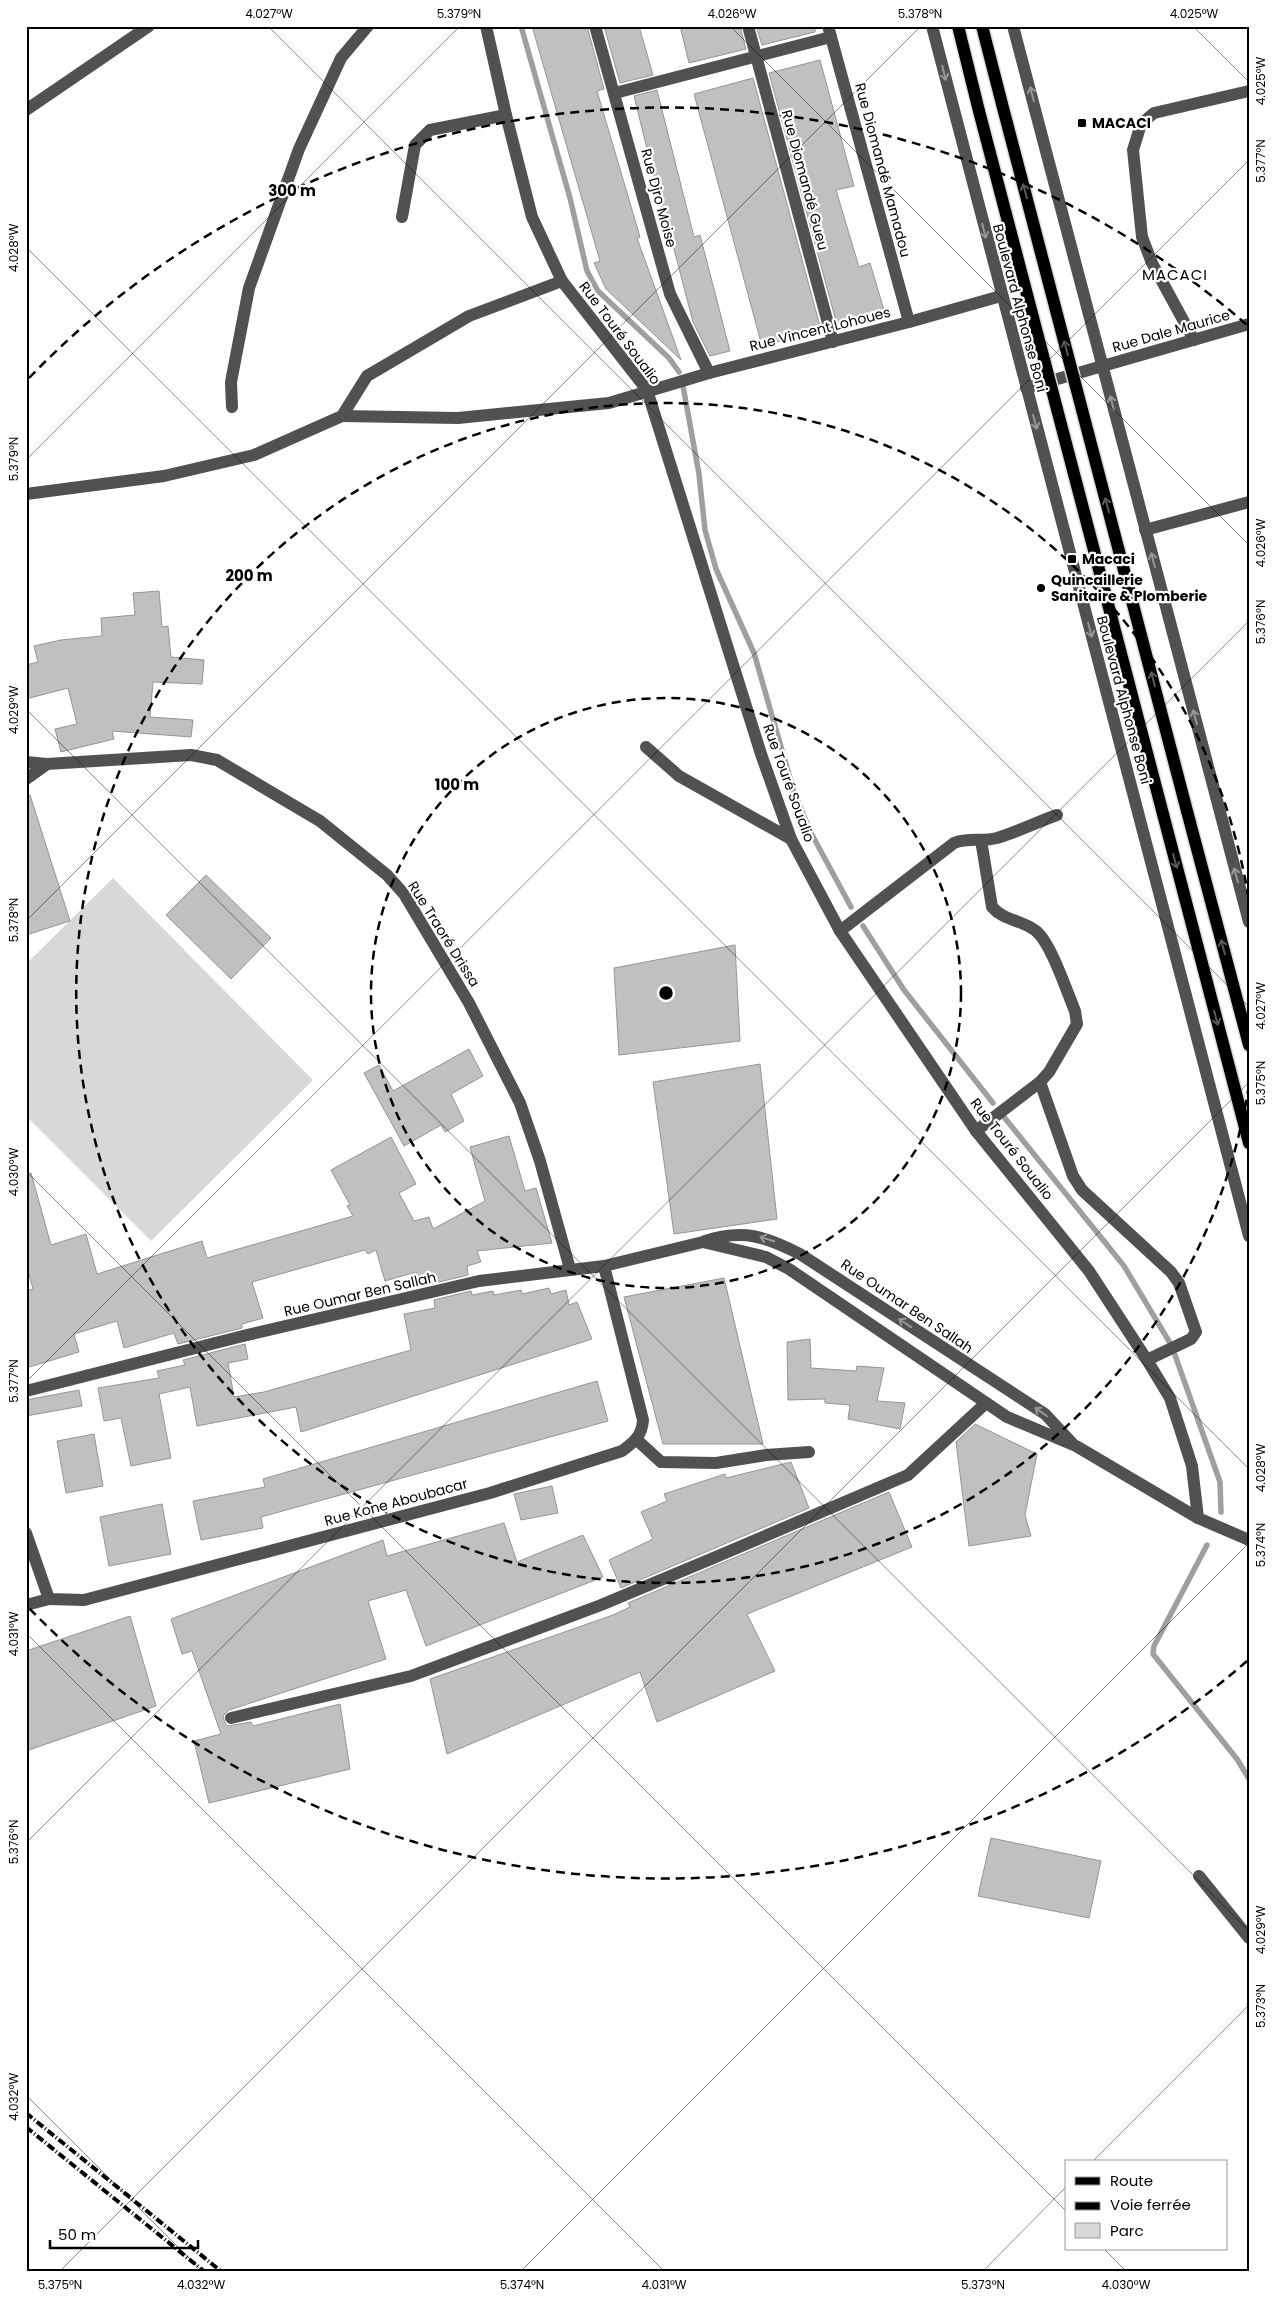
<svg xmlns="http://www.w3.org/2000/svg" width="1275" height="2298" font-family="Poppins,sans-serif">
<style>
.green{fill:#d8d8d8}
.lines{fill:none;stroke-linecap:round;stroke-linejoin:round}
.stream{stroke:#9f9f9f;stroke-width:5.5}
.building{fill:#c0c0c0;stroke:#959595}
.major-casing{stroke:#dbdbdb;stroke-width:15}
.minor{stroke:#515151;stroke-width:12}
.major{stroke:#000;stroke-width:12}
.rail{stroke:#000;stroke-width:4;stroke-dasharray:8 2.5 1 2.5;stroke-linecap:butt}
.major-bridge-casing{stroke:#dbdbdb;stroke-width:15;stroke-linecap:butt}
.major-bridge{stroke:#000;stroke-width:12}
.oneway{stroke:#979797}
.oneway2{stroke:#595959}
.ticks{fill:none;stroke:#000;stroke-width:1;stroke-opacity:0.45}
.ring{fill:none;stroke:#000;stroke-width:2.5;stroke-dasharray:9 6}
.poi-dot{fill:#000;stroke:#fff;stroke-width:2}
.labels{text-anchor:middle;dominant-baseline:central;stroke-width:4.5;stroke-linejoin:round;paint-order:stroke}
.poi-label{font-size:14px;font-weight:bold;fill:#000;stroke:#fff;text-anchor:start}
.street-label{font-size:14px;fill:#000;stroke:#fff}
.neighbourhood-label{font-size:15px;letter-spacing:1px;fill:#000;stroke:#fff}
.centre{fill:#000;stroke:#fff;stroke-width:2.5}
.ring-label{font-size:15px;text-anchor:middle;font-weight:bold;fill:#000;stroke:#fff;stroke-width:4.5;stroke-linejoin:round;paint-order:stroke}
.neatline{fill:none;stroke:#000;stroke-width:2}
.ticks-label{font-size:12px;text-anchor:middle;fill:#000}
</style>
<rect width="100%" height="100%" fill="#fff"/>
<!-- green -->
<polygon class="green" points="113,878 313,1080 151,1241 26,1116 26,964"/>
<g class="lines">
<!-- stream -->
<g class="stream">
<polyline points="521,26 570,198 587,271 598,291 669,358 679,372"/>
<polyline points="683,386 699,474 705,530 716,569 754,653 794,792 810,831 851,907"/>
<polyline points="863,926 904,990 993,1103"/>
<polyline points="1004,1117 1124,1266 1170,1343"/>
<polyline points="1175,1355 1220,1482 1221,1512"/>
<polyline points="1207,1545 1154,1646 1153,1654 1237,1759 1249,1779"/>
</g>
</g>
<!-- building -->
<g class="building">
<polygon points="532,26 587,26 604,89 597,91 640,237 637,238 681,360 606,289 594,263 600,261"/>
<polygon points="604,26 639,26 653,75 620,83"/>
<polygon points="680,26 740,26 746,49 689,63"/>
<polygon points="756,26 815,26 815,32 762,45"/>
<polygon points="820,60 854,186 836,190 859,267 870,263 886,317 841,330 839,325 837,325 769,73"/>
<polygon points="753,78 821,330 762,346 694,94"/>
<polygon points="657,90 694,237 700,235 730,351 710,356 693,322 669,230 667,230 634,96"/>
<polygon points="159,591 162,627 168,626 171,657 204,660 202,684 153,682 150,717 193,720 191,737 112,731 114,739 61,752 55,729 77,724 68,688 26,699 26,665 38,662 34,646 61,640 102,636 101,618 135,615 133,593"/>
<polygon points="30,795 70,921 26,935 26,796"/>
<polygon points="206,875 271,938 231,979 166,915"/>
<polygon points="735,945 740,1041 619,1055 614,968"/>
<polygon points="469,1049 483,1076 451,1094 464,1121 445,1132 441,1125 404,1146 364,1073 379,1065 393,1091"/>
<polygon points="760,1064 777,1219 674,1234 653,1082"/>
<polygon points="509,1136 525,1191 536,1188 552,1243 477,1251 481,1262 467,1266 468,1275 431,1284 429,1277 419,1280 416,1272 385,1281 376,1250 368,1254 365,1250 252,1282 263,1318 242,1324 242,1328 178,1344 174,1333 124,1348 117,1321 74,1334 79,1352 26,1368 26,1291 33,1289 26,1264 26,1174 31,1173 51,1245 86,1234 97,1274 202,1241 207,1258 353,1216 347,1206 350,1205 331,1170 391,1137 416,1184 399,1193 414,1221 429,1217 433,1229 485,1201 470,1147"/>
<polygon points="724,1278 763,1444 663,1444 624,1297"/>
<polygon points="549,1288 551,1294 566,1290 569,1305 577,1302 592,1339 301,1432 296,1407 197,1426 190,1387 159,1394 171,1458 131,1466 121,1418 104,1421 98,1388 159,1378 157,1371 185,1365 183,1360 245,1344 248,1359 228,1363 234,1397 264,1392 411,1350 404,1314 435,1308 434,1300 471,1291 472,1295 493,1291 494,1295 521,1290 522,1294"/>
<polygon points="810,1339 811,1368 856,1371 857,1366 884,1368 877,1401 905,1403 900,1429 848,1419 850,1405 825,1403 825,1399 788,1400 787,1342"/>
<polygon points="597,1381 608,1421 261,1517 263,1528 201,1540 193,1501 265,1487 263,1479"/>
<polygon points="79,1390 82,1406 26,1416 26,1400"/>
<polygon points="975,1424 1037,1454 1025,1515 1031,1536 969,1546 956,1442"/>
<polygon points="94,1434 103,1486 66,1493 57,1441"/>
<polygon points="791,1462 809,1508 621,1588 609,1560 653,1539 641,1512 667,1501 664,1494 725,1474 726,1478"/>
<polygon points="552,1486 558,1513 521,1520 514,1494"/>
<polygon points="889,1492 912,1547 747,1614 775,1671 657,1722 640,1672 447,1754 430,1679 613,1615 630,1607 628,1603"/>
<polygon points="162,1504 171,1554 109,1566 100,1517"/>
<polygon points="504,1523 517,1562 583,1535 603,1577 426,1646 406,1590 368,1601 386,1659 229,1710 223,1716 225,1723 228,1726 251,1722 253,1726 340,1704 350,1769 209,1803 194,1741 221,1734 192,1651 182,1654 171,1619 383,1540 387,1556"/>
<polygon points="130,1616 156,1706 26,1751 26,1651"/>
<polygon points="991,1838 1101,1861 1089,1918 978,1896"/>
</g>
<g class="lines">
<!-- major casing -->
<g class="major-casing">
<g id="major">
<polyline points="958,26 979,111"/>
<polyline points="982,26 1002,104"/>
<polyline points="1187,811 1249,1045"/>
<polyline points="1163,814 1249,1143"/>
</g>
</g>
<!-- minor -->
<g class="minor">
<polyline points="486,26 506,115 532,217 562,281 647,390 761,754 791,839 840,931 976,1131 1089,1271 1147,1360 1170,1398 1192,1466 1198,1518"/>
<polyline points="595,26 670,294 709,373"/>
<polyline points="748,26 833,342"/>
<polyline points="828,26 909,322"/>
<polyline points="932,26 1249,1236"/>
<polyline points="1013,26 1249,922"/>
<polyline points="615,93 831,37"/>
<polyline points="26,110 149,26"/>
<polyline points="402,217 415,145 430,130 506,115"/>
<polyline points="1194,340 1152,263 1142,237 1133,150 1141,124 1154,113 1249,91"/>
<polyline points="1026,388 1249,324"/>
<polyline points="232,407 231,382 249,288 299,149 341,58 368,26"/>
<polyline points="342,416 458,418 609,403 709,373 909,322 1001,296"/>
<polyline points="26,494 164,476 254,455 342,416 367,376 469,316 562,281"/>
<polyline points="1145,530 1249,502"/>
<polyline points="646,747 679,776 791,839"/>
<polyline points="26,762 47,764 191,755 217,760 320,821 387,875 404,894 469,1003 520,1103 540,1161 570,1269"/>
<polyline points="26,779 47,764"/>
<path d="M840,931L954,843C968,837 982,842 997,838C1017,832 1037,822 1057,815"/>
<polyline points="1040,1082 1073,1176 1082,1190 1171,1272 1179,1283 1196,1332 1191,1339 1147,1360"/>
<path d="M976,1131L1040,1082L1049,1072L1077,1024L1075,1011C1067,992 1051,943 1036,931C1023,920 1004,921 992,907L981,840"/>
<path d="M705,1241C743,1229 765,1236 800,1254L1045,1414L1072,1443"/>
<polyline points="26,1391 243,1336 479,1281 604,1266 703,1242 766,1257 789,1269 1007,1417 1076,1446 1198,1518 1249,1540"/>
<polyline points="637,1440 661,1462 716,1463 766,1455 809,1452"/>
<path d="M26,1533L49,1599L84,1600L490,1493L622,1451C634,1442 642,1436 643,1420L604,1266"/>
<polyline points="26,1605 49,1599"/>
<polyline points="231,1718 411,1676 601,1605 711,1559 908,1475 986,1403"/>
<polyline points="1199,1876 1249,1938"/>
</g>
<!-- major -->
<use href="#major" class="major"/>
<!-- rail -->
<g class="rail">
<polyline points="26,2113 222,2272"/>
<polyline points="26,2127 205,2272"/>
</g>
<!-- major-bridge casing -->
<g class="major-bridge-casing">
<g id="major-bridge">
<polyline points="1002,104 1187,811"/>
<polyline points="979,111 1163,814"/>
</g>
</g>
<!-- major-bridge -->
<use href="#major-bridge" class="major-bridge"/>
</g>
<!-- one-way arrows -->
<defs><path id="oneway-shaft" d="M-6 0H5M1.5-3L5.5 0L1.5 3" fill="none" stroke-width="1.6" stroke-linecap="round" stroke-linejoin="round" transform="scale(1.25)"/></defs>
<g class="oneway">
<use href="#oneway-shaft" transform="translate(944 73) rotate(76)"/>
<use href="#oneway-shaft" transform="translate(1032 94) rotate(-105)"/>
<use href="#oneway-shaft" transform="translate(984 231) rotate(76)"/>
<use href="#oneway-shaft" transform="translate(1112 403) rotate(-105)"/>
<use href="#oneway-shaft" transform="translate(1035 422) rotate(75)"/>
<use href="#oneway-shaft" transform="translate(1153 560) rotate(-105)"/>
<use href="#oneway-shaft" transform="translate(1090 630) rotate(75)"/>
<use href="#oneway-shaft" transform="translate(1195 717) rotate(-105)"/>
<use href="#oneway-shaft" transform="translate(1236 875) rotate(-105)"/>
<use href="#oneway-shaft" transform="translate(767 1239) rotate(-163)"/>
<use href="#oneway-shaft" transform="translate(905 1323) rotate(-146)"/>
<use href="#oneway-shaft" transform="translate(1041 1412) rotate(-145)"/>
</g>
<g class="oneway2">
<use href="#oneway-shaft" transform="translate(1025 191) rotate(-105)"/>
<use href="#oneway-shaft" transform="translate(1066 348) rotate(-105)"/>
<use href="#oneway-shaft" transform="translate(1107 505) rotate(-105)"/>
<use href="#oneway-shaft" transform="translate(1153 679) rotate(-105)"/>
<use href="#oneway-shaft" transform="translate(1175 861) rotate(75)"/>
<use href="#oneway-shaft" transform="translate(1223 947) rotate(-105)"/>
<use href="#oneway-shaft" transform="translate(1216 1018) rotate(75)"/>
</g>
<!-- ticks -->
<path class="ticks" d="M268,26L1249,1007M730,26L1249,545M1193,26L1249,82M26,247L1249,1469M26,460L460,26M26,709L1249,1931M26,921L921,26M26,1171L1066,2211M26,1382L1249,160M26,1633L665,2272M26,1843L1249,621M26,2095L203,2272M1092,2162L1249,2005M1104,2249L1127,2272M59,2272L1249,1082M520,2272L1249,1543M982,2272L1066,2187"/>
<!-- distance rings -->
<g class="ring">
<circle cx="666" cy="993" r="295"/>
<path d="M1249 1085A590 590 0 1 1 1249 901"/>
<path d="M1247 1661A885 885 0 0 1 29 1608M29 378A885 885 0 0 1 1247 325"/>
</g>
<!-- markers -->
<g class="poi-dot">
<rect x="1077" y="118" width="10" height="10" rx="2.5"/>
<rect x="1067" y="554" width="10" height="10" rx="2.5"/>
<circle cx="1041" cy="588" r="5"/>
</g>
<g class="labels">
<!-- poi labels -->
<g class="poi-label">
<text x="1092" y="123">MACACI</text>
<text x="1082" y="559">Macaci</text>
<text x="1051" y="580">Quincaillerie<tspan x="1051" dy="16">Sanitaire &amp; Plomberie</tspan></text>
</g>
<!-- street labels -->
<g class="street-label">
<text transform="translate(883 170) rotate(75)">Rue Diomandé Mamadou</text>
<text transform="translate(805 180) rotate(75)">Rue Diomandé Gueu</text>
<text transform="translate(659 198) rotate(75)">Rue Djro Moise</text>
<text transform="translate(1020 308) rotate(75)">Boulevard Alphonse Boni</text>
<text transform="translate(820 329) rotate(-14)">Rue Vincent Lohoues</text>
<text transform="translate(1171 331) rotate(-16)">Rue Dale Maurice</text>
<text transform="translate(620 333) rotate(53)">Rue Touré Soualio</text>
<text transform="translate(1124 700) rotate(75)">Boulevard Alphonse Boni</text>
<text transform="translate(789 783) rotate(70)">Rue Touré Soualio</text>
<text transform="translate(444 934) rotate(58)">Rue Traoré Drissa</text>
<text transform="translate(1012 1149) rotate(52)">Rue Touré Soualio</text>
<text transform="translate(360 1294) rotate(-13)">Rue Oumar Ben Sallah</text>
<text transform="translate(907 1306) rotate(34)">Rue Oumar Ben Sallah</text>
<text transform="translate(396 1502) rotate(-15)">Rue Kone Aboubacar</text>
</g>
<!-- neighbourhood labels -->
<g class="neighbourhood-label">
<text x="1175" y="274">MACACI</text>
</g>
</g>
<circle cx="666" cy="993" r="8" class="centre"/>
<g class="ring-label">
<text x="292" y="196">300 m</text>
<text x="249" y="581">200 m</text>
<text x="457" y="790">100 m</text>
</g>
<!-- border -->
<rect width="1275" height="2298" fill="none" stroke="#ffffff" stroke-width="55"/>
<!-- legend -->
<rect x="1065" y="2160" width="162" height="90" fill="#ffffff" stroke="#999999"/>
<rect x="1075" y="2177" width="25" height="8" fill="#000000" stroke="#999999"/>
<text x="1110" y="2186" font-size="15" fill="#000000">Route</text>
<rect x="1075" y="2202" width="25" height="8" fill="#000000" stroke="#999999"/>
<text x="1110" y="2210" font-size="15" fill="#000000">Voie ferrée</text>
<rect x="1075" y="2223" width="25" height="15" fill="#d8d8d8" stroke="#999999"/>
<text x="1110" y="2236" font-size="15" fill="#000000">Parc</text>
<!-- scale -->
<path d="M50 2240v8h148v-8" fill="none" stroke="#000000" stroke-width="2.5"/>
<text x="58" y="2240" font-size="15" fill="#000000" stroke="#ffffff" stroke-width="4" paint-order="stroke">50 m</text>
<rect x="28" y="28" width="1220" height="2242" class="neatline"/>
<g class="ticks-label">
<text x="269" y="18">4.027°W</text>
<text x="459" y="18">5.379°N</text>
<text x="732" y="18">4.026°W</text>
<text x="920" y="18">5.378°N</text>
<text x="1194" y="18">4.025°W</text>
<text transform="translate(1261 81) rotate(-90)" y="4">4.025°W</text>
<text transform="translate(1261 161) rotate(-90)" y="4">5.377°N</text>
<text transform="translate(14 248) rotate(-90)" y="4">4.028°W</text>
<text transform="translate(14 459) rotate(-90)" y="4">5.379°N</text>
<text transform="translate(1261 543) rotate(-90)" y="4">4.026°W</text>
<text transform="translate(1261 622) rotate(-90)" y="4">5.376°N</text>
<text transform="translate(14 710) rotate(-90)" y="4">4.029°W</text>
<text transform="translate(14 920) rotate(-90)" y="4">5.378°N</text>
<text transform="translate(1261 1006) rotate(-90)" y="4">4.027°W</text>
<text transform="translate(1261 1083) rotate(-90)" y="4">5.375°N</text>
<text transform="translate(14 1172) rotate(-90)" y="4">4.030°W</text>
<text transform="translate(14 1381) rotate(-90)" y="4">5.377°N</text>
<text transform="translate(1261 1468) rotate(-90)" y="4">4.028°W</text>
<text transform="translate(1261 1545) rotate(-90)" y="4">5.374°N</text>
<text transform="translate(14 1634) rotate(-90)" y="4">4.031°W</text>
<text transform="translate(14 1842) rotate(-90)" y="4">5.376°N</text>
<text transform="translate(1261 1930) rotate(-90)" y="4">4.029°W</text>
<text transform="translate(1261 2006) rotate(-90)" y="4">5.373°N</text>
<text transform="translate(14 2097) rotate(-90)" y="4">4.032°W</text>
<text x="60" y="2289">5.375°N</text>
<text x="201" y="2289">4.032°W</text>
<text x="522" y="2289">5.374°N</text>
<text x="664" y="2289">4.031°W</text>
<text x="983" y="2289">5.373°N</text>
<text x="1126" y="2289">4.030°W</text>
</g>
</svg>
